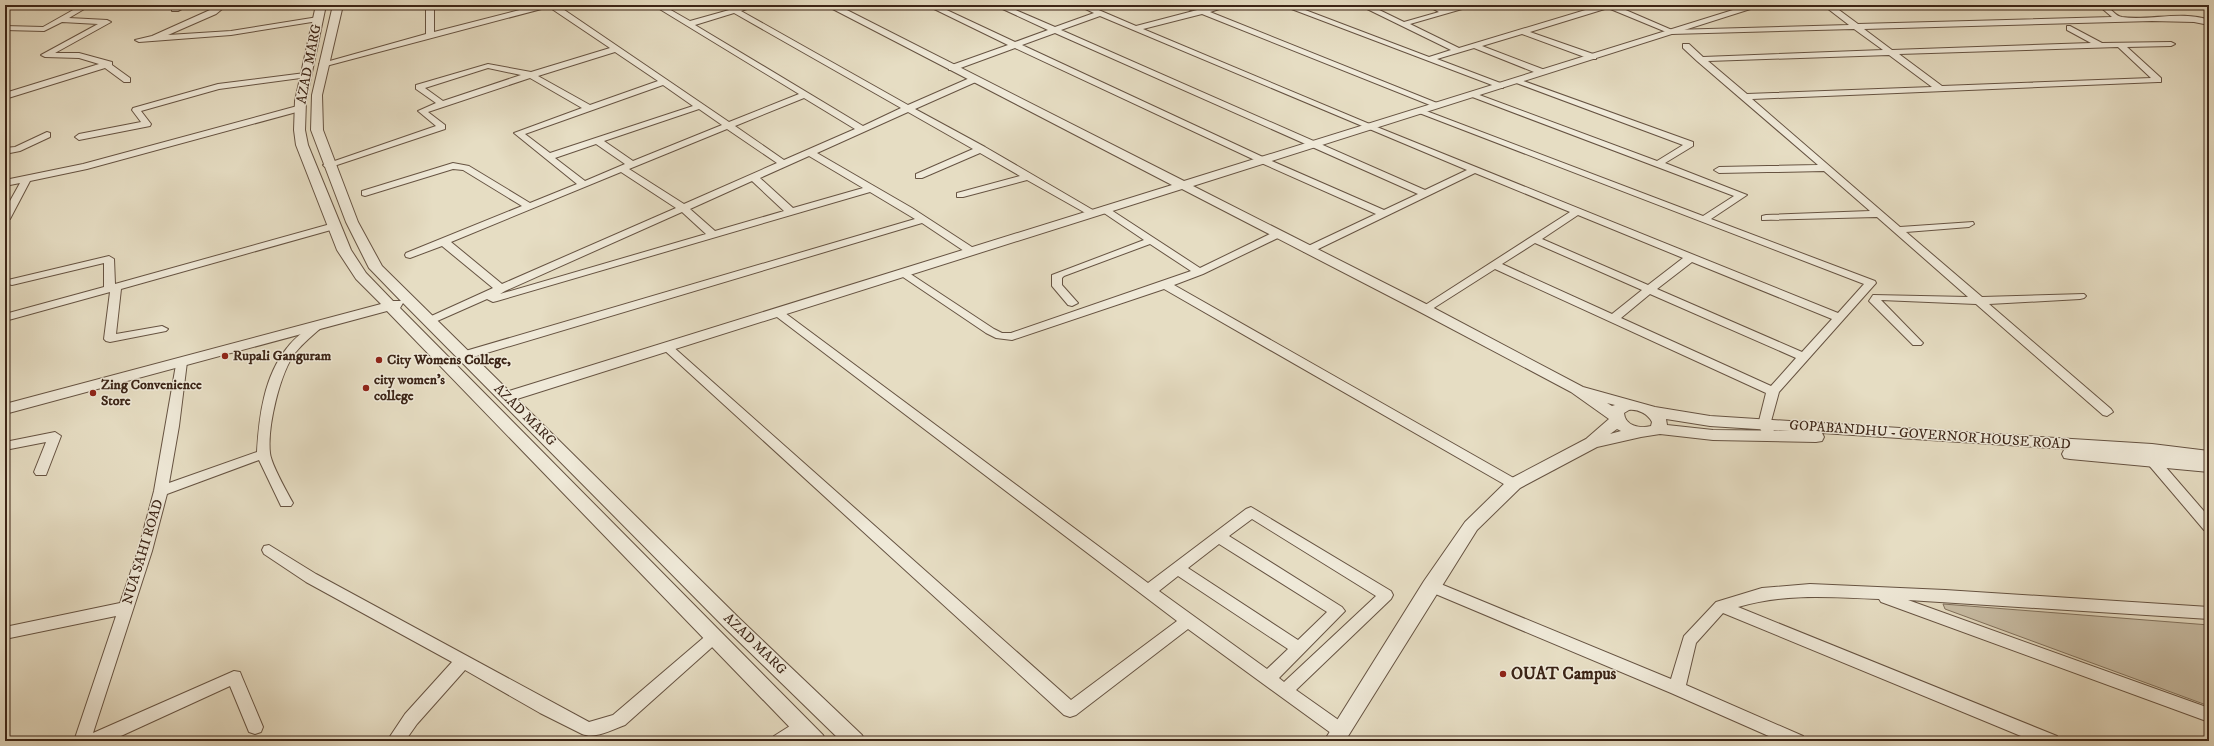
<svg xmlns="http://www.w3.org/2000/svg" width="2214" height="746" font-family="'IM FELL DW Pica',serif">
<style>
.green{fill:#c9bea6;stroke:#82725e}
.lines{fill:none;stroke-linecap:round;stroke-linejoin:round}
.minor-casing{stroke:#665342;stroke-width:2}
.tertiary-casing{stroke:#665342;stroke-width:2}
.minor{fill:#efe9d8;fill-rule:evenodd}
.tertiary{fill:#efe9d8;fill-rule:evenodd}
.poi-dot{fill:#8f2418;stroke:#efe9d8;stroke-width:1.5}
.labels{text-anchor:middle;dominant-baseline:central;stroke-width:3;stroke-linejoin:round;paint-order:stroke}
.street-label{font-size:14px;fill:#3c2517;stroke:#efe9d8}
.poi-label{font-size:14px;font-weight:bold;fill:#3c2517;stroke:#efe9d8;text-anchor:start}
.near-poi-label{font-size:17px;font-weight:bold;fill:#3c2517;stroke:#efe9d8;text-anchor:start}
</style>
<rect width="100%" height="100%" fill="#e6ddc3"/>
<filter id="stains"><feTurbulence type="fractalNoise" baseFrequency=".005" numOctaves="4"/><feColorMatrix values="0 0 0 0 .2 0 0 0 0 .09 0 0 0 0 .02 0 0 0 .5 -.17"/></filter>
<radialGradient id="worn" r=".72"><stop offset=".6" stop-color="#630" stop-opacity="0"/><stop offset="1" stop-color="#630" stop-opacity=".3"/></radialGradient>
<!-- green -->
<polygon class="green" points="1943,604 2209,625 2209,706 1945,609"/>
<g class="lines">
<!-- minor casing -->
<g class="minor-casing">
<g id="minor">
<polygon points="82,5 91,5 69,18 107,20 111,22 55,53 79,53 112,62 112,65 130,78 130,82 124,82 105,68 5,99 5,93 99,64 79,58 45,57 41,55 98,24 62,22 44,31 5,30 5,26 43,27"/>
<polygon points="179,5 189,5 178,11 172,11 172,7"/>
<polygon points="218,5 227,5 216,14 168,35 231,31 318,17 322,19 318,21 231,35 139,42 135,40 152,36 210,10"/>
<path d="M426,5H434V32L539,5H557L729,122L799,94L653,5H662L690,21L747,5H759L741,11L908,105L972,77H978V81L915,109L985,147L1098,213L1097,215H1089L1027,180L963,197H957V193L1020,176L980,153L922,178H916V174L973,149L908,112L817,153L912,208L975,249L976,251L975,253H967L922,223L470,358H462L460,355L462,352L915,219L870,192L497,301L493,302L487,299L435,322H427L425,320L427,318L493,288L442,246L410,258L406,257L405,255L406,253L522,206L463,170L453,169L365,196L362,195V191L453,163L469,166L530,203L577,184L514,133L582,108L530,78L428,112L445,125V129L331,167H325L323,165L436,126L418,111L436,103L416,89V85L488,64L531,72L610,48L549,7L326,66L319,64L426,34ZM734,13L901,108L863,126L695,25ZM615,52L658,81L590,105L538,76ZM488,68L521,75L443,101L425,88ZM663,85L693,106L550,153L525,134ZM804,98L855,129L784,160L735,126ZM699,109L722,125L633,161L604,141ZM727,129L777,163L684,204L629,169ZM596,144L625,164L585,181L555,158ZM809,156L863,188L793,208L760,178ZM621,172L676,208L502,284L451,242ZM752,181L784,211L715,231L690,209ZM682,212L706,234L500,294L505,291Z"/>
<path d="M926,5H936L1015,42L1048,30L994,5H1004L1055,27L1094,13L1077,5H1087L1136,26L1201,9L1219,5H1232L1210,12L1442,105L1435,107L1202,14L1143,29L1372,125L1838,313L1864,284L1414,111L1421,109L1703,216L1734,196L1467,95L1474,93L1657,161L1683,145L1511,81L1518,79L1693,142V146L1665,163L1747,195L1711,219L1875,281L1876,283L1779,392L1770,425L1776,434L1770,438L1765,437L1758,425L1766,393L1495,269L1429,311L1425,312L1419,309L1570,212L1475,173L1312,252H1304L1303,250L1304,248L1376,214L1259,162L1015,48L955,70H949V66L1008,45ZM1100,16L1467,170L1425,190L1061,30ZM1055,33L1418,194L1384,210L1265,158L1022,45ZM1578,215L1683,258L1648,285L1542,239ZM1535,243L1642,290L1612,314L1502,264ZM1692,262L1832,319L1802,352L1657,289ZM1650,294L1796,358L1771,386L1621,318Z"/>
<polygon points="1181,5 1191,5 1195,8 1191,10"/>
<path d="M1281,5H1292L1429,57L1451,50L1359,5H1369L1404,22L1439,12L1426,5H1436L1446,10L1464,5H1476L1410,24L1459,48L1602,5H1614L1672,30L1849,25L1823,5H1850L1846,7H1835L1858,24L2112,17L2098,5C2112,5 2112,15 2122,17C2148,21 2183,10 2209,20V25L2194,22L2152,21L1864,29L1892,50L2091,43L2067,30V26H2070L2102,43L2171,42L2175,44L2171,46L2127,47L2161,78V82H2158L1752,99L1900,227L1973,222L1974,224L1969,227L1906,232L1982,297L2084,294L2086,296L2084,298L2080,299L1989,304L2111,409L2113,412L2107,416L2103,415L1976,304L1881,300L1923,343L1921,345H1913L1869,301L1873,295L1968,297L1877,217L1762,220V216L1766,215L1870,211L1824,171L1719,173L1714,170L1719,167L1818,165L1697,61L1683,48V44H1689L1703,57L1883,50L1854,29L1671,34L1608,8L1530,32L1596,55V59H1590L1522,34L1482,46L1545,70V74H1539L1474,48L1437,59L1503,84V88H1500ZM2118,47L2151,78L1942,86L1899,54ZM1889,55L1932,87L1747,94L1708,61Z"/>
<polygon points="305,73 309,75 308,77 219,89 141,111 151,124 150,126 79,140 75,137 79,134 141,122 132,110 133,108 218,84"/>
<polygon points="301,105 305,108 304,110 87,169 30,181 10,219 5,222 5,210 20,183 5,186 5,180 83,164"/>
<polygon points="47,132 50,133 50,137 20,151 5,154 5,148 15,147"/>
<polygon points="1105,206 1200,268 1274,232 1282,232 1282,236 1203,274 1174,285 1519,481 1521,484 1519,487 1509,487 1164,289 1012,340 996,338 986,333 897,273 902,270 906,271 994,329 1002,333 1011,333 1191,271 1150,244 1064,276 1062,278 1062,285 1078,303 1072,306 1068,305 1052,286 1052,275 1144,240 1101,211 1100,209"/>
<polygon points="334,223 339,226 338,228 121,289 116,334 162,326 168,329 166,331 110,342 106,341 104,339 110,292 5,321 5,314 104,287 104,263 12,285 8,284 7,282 8,280 109,256 114,259 115,284"/>
<path d="M777,309L781,310L1148,583L1246,509L1251,507L1391,591L1393,595L1391,599L1296,690L1347,726L1349,731L1347,736L1341,738L1335,736L1188,629L1076,715L1070,717L1064,715L663,349L661,347L663,345H671L1071,700L1177,621L773,314L771,312L773,310ZM1252,519L1376,596L1284,682L1279,678L1345,611L1342,607L1229,536ZM1219,544L1327,612L1298,640L1188,568ZM1178,576L1288,649L1267,669L1159,591Z"/>
<path d="M318,322L324,325L322,327C313,335 303,343 295,353C280,373 267,427 270,453C271,464 287,492 293,503L291,506H281L259,460L167,494L152,551L93,733L234,671L240,672L242,677L263,727L261,732L255,734L249,732L230,686L110,741H74L116,616L5,639V627L120,603L138,551L154,491L177,359L181,358L187,362L179,426L169,483L257,452C259,417 264,376 287,348C294,338 305,331 314,323Z"/>
<polygon points="55,432 61,436 46,475 36,475 34,472 46,442 5,450 5,442"/>
<polygon points="2152,456 2157,457 2209,517 2209,531 2204,530 2147,463 2145,460 2147,457"/>
<path d="M269,545L316,574L589,722L613,715L709,633L714,631L719,633L722,637L719,641L625,725C612,730 595,739 582,734L540,713L465,670L417,724L405,741H387L405,714L452,662L306,582L264,554L262,550L264,546Z"/>
<path d="M1431,580L1671,679L1684,636L1716,602L1762,588L1810,584L1945,590L2209,607V619L1908,600L2209,708V722L1881,602L1879,599C1831,597 1785,593 1738,607L2057,736L2059,741H2033L1723,613L1696,643L1686,685L1803,736L1805,741H1780L1671,693L1426,590L1424,586L1426,582Z"/>
<path d="M801,719L807,721L809,726C802,742 787,741 772,741L774,736Z"/>
</g>
</g>
<!-- tertiary casing -->
<g class="tertiary-casing">
<path id="tertiary" d="M316,5H326L306,101L305,130L308,145L351,250L366,273L393,301H401L369,268L346,222L311,130L312,95L333,5H343L322,95L323,130L358,222L382,266L509,391L1172,185L825,5H837L1184,181L1749,5H1763L1193,186L1430,306L1583,387L1655,407L1710,416L2152,444L2209,451V472L2070,459L2064,458L2062,454L2064,450L2068,449L1822,433L1824,437L1822,441L1816,442L1713,440L1660,434L1641,437L1597,447L1520,488L1477,530L1345,741H1324L1424,581L1465,522L1508,480L1586,439L1609,419L1571,392L1420,312L1182,189L517,399L739,618L862,735L865,741H841L725,628L403,303L400,308L823,735L826,741H803L387,311L5,414V404L381,304L356,279L337,250L296,145L294,130L295,101ZM1607,403L1615,405L1612,406ZM1629,410C1638,409 1648,414 1652,422L1651,426C1640,429 1625,426 1624,413ZM1666,419L1710,426L1790,431L1713,430L1667,425ZM1617,429L1621,431L1610,434Z"/>
</g>
<!-- minor -->
<use href="#minor" class="minor"/>
<!-- tertiary -->
<use href="#tertiary" class="tertiary"/>
</g>
<!-- markers -->
<g class="poi-dot">
<circle cx="225" cy="356" r="4"/>
<circle cx="379" cy="360" r="4"/>
<circle cx="366" cy="388" r="4"/>
<circle cx="93" cy="393" r="4"/>
<circle cx="1503" cy="674" r="4"/>
</g>
<g class="labels">
<!-- street labels -->
<g class="street-label">
<text transform="translate(309 64) rotate(-79)">AZAD MARG</text>
<text transform="translate(525 415) rotate(45)">AZAD MARG</text>
<text transform="translate(1930 435) rotate(4)">GOPABANDHU - GOVERNOR HOUSE ROAD</text>
<text transform="translate(143 552) rotate(-73)">NUA SAHI ROAD</text>
<text transform="translate(755 644) rotate(44)">AZAD MARG</text>
</g>
<!-- poi labels -->
<g class="poi-label">
<text x="233" y="356">Rupali Ganguram</text>
<text x="387" y="360">City Womens College,</text>
<text x="374" y="380">city women's<tspan x="374" dy="16">college</tspan></text>
<text x="101" y="385">Zing Convenience<tspan x="101" dy="16">Store</tspan></text>
</g>
<!-- near-poi labels -->
<g class="near-poi-label">
<text x="1511" y="674">OUAT Campus</text>
</g>
</g>
<!-- margin -->
<rect width="2214" height="746" fill="none" stroke="#e6ddc3" stroke-width="20"/>
<rect x="6" y="6" width="2202" height="734" fill="none" stroke="#3c2517" stroke-width="2"/>
<rect x="10" y="10" width="2194" height="726" fill="none" stroke="#3c2517"/>
<rect width="100%" height="100%" filter="url(#stains)"/>
<rect width="100%" height="100%" fill="url(#worn)"/>
</svg>
